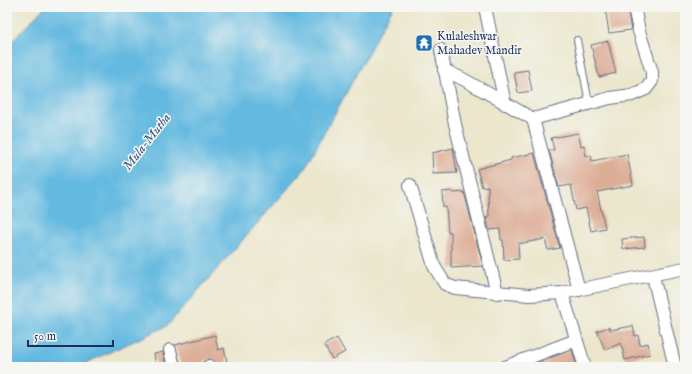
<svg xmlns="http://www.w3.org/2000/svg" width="692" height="374" font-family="'IM FELL English',serif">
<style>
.water{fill:#64b9e0;stroke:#40749f}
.building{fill:#ddae97}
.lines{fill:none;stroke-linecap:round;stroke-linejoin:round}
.lane-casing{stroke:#646f84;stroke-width:8}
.street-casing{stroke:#646f84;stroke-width:14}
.lane{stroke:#fff;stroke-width:6}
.street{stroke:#fff;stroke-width:12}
.labels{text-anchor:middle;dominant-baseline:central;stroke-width:3;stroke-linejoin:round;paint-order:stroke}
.poi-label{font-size:12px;fill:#1b2f5e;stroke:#f6f6f2;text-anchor:start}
.water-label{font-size:13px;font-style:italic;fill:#315885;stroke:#f6f6f2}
</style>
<rect width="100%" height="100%" fill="#f6f6f2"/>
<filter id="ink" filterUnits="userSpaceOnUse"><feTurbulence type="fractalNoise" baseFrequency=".025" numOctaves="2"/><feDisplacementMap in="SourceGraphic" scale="8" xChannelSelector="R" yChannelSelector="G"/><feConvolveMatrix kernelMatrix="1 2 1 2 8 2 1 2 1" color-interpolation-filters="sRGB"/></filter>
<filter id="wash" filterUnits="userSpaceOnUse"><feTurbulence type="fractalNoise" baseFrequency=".012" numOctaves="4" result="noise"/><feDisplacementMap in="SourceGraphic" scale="16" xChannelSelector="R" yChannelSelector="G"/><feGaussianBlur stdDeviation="0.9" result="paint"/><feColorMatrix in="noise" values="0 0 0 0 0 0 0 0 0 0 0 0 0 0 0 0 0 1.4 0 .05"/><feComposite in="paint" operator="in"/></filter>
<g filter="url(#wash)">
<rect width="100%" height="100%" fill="#ebe6cc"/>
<!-- water -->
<polygon class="water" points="45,7 393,7 304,170 167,326 77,367 7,367 7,46"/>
<g id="blocks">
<!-- building -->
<g class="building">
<polygon points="605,7 627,7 631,30 609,33"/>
<polygon points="608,41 616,73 599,77 591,45"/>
<polygon points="528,70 532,91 518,93 514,72"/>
<polygon points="578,133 581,146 584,145 586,156 591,155 592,161 627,154 633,185 597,192 605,228 591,231 586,208 576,210 571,185 559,187 549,150 554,150 551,138"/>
<polygon points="453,148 457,173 433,174 432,153"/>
<polygon points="534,153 560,248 548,250 545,239 518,244 519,259 504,260 503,240 501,240 500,229 489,230 486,217 489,217 488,186 482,187 477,169 511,160 511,158"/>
<polygon points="452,191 452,193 464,192 483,266 451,268 451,232 448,232 446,207 443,207 442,192"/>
<polygon points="644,237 645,247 623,249 622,239"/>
<polygon points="633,326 635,336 638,335 640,345 648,343 650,354 625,360 621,343 605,350 597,331 609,327 610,330"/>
<polygon points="215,335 218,350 224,348 228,367 216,367 215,362 209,359 203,362 202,367 181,367 175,345"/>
<polygon points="337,338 345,352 332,359 324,345"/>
<polygon points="572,350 577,367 540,367 538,362"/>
<polygon points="163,352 166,367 156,367 154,354"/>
</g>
</g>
</g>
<g filter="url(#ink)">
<use href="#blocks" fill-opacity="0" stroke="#646f84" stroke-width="1"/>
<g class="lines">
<!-- lane casing -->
<g class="lane-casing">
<polyline id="lane" points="577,40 589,103"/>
</g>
<!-- street casing -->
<g class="street-casing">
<g id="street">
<polyline points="485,7 505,104"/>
<polyline points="441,50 455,124 497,293"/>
<polyline points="444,70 463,79 533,119 579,290"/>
<polyline points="533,119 610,98 632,95 646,89 652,81 652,72 639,31 634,7"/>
<polyline points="410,185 434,266 445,284 455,288 529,295 562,293 685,268"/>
<polyline points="653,276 675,367"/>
<polyline points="562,293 585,367"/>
<polyline points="170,350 174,367"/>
<polyline points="209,366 209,367"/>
<polyline points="505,367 576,340"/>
</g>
</g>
<!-- lane -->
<use href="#lane" class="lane"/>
<!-- street -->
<use href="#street" class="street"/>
</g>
</g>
<!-- icons -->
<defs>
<g id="temple-square" transform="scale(0.9)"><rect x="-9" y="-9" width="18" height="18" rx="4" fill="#1f6fb2" stroke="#f6f6f2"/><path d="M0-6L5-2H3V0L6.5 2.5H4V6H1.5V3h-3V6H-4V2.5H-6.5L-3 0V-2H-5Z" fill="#fff"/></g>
</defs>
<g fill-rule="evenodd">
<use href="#temple-square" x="424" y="43"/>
</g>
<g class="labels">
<!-- poi labels -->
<g class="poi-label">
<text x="437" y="36">Kulaleshwar<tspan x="437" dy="14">Mahadev Mandir</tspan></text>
</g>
<!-- water labels -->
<g class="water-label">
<text transform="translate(147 142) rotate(-52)">Mula-Mutha</text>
</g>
</g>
<!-- margin -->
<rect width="692" height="374" fill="none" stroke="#f6f6f2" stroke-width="24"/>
<!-- scale -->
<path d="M28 340v6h85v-6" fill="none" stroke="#1b2f5e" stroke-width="2"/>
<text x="34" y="340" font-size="12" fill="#1b2f5e" stroke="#f6f6f2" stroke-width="3" paint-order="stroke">50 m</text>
</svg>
